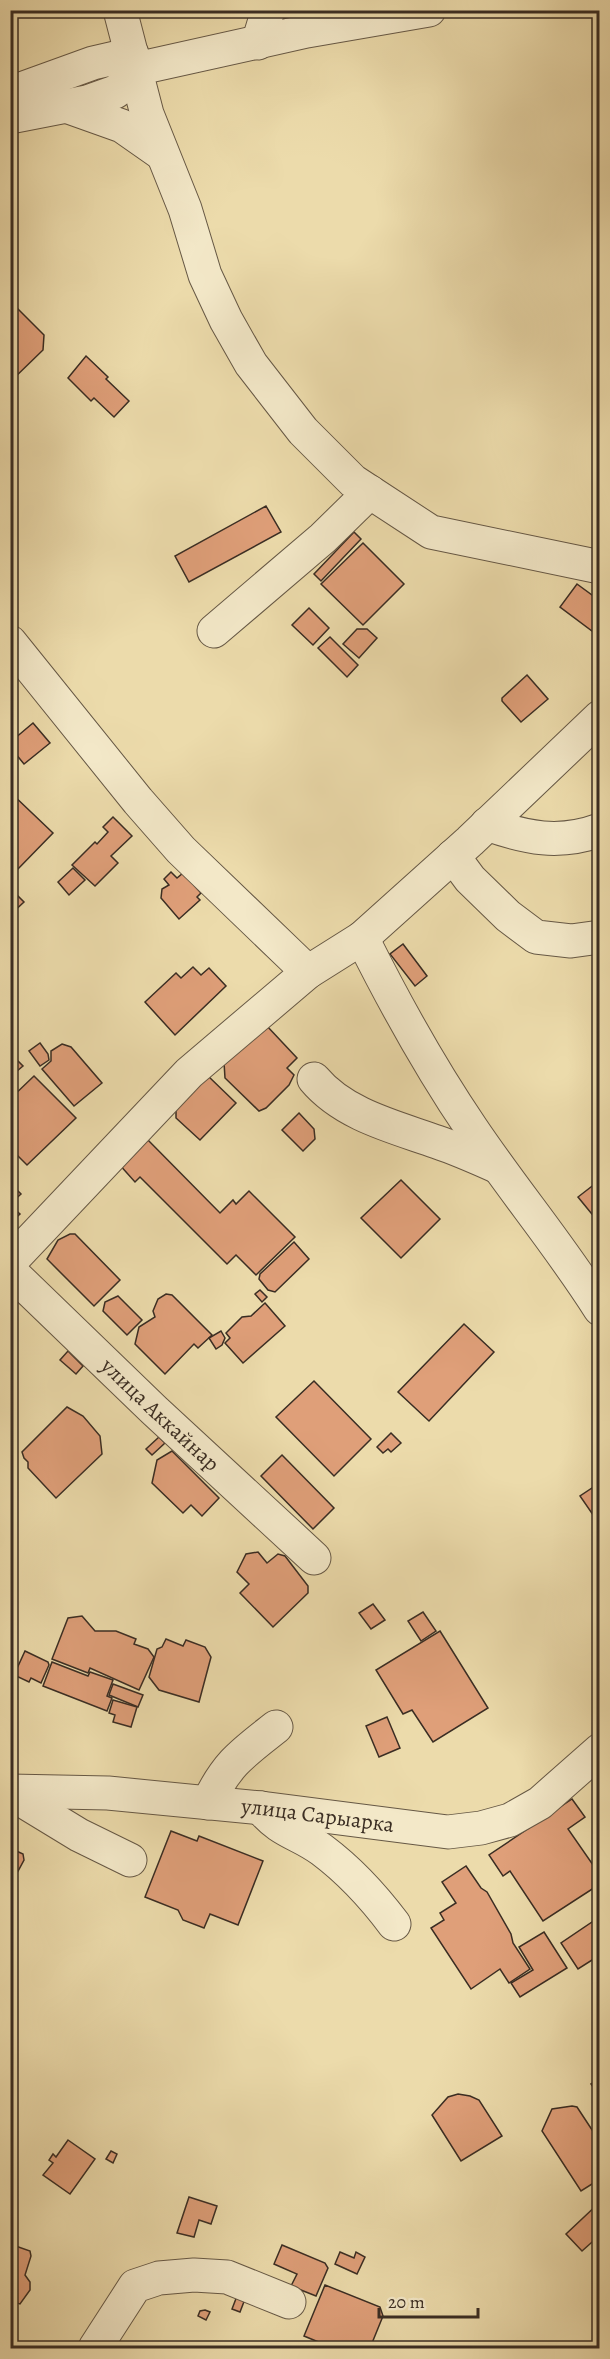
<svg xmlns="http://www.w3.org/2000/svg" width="610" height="2359" font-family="Alegreya,serif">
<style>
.building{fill:#df9f79;stroke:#3a2d23;stroke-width:1.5}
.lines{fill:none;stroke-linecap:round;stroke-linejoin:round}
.minor-casing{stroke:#665845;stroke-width:35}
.minor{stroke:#f3e8c8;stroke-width:33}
.labels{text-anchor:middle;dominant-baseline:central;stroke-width:4.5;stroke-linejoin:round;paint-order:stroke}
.street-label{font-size:22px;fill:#3a2d23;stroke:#f3e8c8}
</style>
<rect width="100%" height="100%" fill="#ecdbab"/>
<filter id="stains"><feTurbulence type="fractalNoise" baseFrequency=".00333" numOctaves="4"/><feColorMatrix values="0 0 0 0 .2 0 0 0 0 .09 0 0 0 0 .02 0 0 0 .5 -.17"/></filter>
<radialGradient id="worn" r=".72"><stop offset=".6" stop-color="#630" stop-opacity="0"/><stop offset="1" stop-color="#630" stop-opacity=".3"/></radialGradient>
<!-- building -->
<g class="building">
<polygon points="10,301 44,335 43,350 10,382"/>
<polygon points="86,356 108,377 106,379 129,401 114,417 94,398 91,401 68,378"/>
<polygon points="266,506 281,532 189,582 175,556"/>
<polygon points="354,532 361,539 321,581 314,574"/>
<polygon points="363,543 404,584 363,625 321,584"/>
<polygon points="577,584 600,601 600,637 560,607"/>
<polygon points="309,608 329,628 313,645 292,625"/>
<polygon points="357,629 367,629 377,638 359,658 343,644"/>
<polygon points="330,637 358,665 347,677 318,648"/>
<polygon points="527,675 548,699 521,722 502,701 502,698"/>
<polygon points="33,723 50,743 24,764 15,753 14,739"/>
<polygon points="10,792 53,833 16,871 10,866"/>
<polygon points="113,817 132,836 111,856 118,863 95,886 72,865 95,842 97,844 108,832 103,827"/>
<polygon points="73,868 85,880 69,895 58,882"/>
<polygon points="171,872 177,878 183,873 201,893 197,897 200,900 179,919 161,898 162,889 169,885 164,879"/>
<polygon points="10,888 24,902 10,915"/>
<polygon points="403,944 427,976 415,986 390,954"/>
<polygon points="193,967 201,975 209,968 226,986 175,1035 145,1002 176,973 181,978"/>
<polygon points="266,1025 297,1058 287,1068 294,1075 289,1085 266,1108 259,1111 225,1078 224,1062"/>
<polygon points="40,1043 48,1054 49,1060 40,1066 29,1051"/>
<polygon points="62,1044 71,1047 102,1083 74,1106 42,1069 51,1061 51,1051"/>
<polygon points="10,1053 23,1066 10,1077"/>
<polygon points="207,1075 236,1103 200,1140 176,1118 176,1107"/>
<polygon points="34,1076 76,1118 27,1165 10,1148 10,1099"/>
<polygon points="299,1113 314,1129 315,1139 303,1151 282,1130"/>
<polygon points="145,1137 220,1213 233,1200 236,1204 249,1191 295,1237 256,1275 236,1255 227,1264 140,1177 135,1182 118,1163"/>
<polygon points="401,1180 440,1219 401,1258 361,1218"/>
<polygon points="600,1180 600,1224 578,1197"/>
<polygon points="10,1183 21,1194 10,1204"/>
<polygon points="10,1205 20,1214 10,1223"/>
<polygon points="70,1234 75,1234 120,1280 94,1306 47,1259 58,1240"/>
<polygon points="294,1242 309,1259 275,1292 268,1290 259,1279 260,1274"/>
<polygon points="260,1290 267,1297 262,1302 255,1294"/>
<polygon points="166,1294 172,1295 212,1335 198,1348 194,1344 165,1374 135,1344 139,1327 155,1317 153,1311 158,1299"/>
<polygon points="118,1296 142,1320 127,1335 103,1311 105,1302"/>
<polygon points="265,1303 285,1326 243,1363 225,1343 230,1338 226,1333 242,1317 251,1316"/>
<polygon points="464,1324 494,1352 429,1421 398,1392"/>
<polygon points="221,1331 225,1338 222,1345 216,1349 209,1338"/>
<polygon points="68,1351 83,1366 76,1374 60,1360"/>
<polygon points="314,1381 371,1439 334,1476 276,1417"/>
<polygon points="67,1407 83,1416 100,1436 102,1454 56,1498 28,1468 28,1462 24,1458 22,1452"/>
<polygon points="391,1433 401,1443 391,1452 388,1449 383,1453 377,1447"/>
<polygon points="159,1437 165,1443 152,1455 146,1449"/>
<polygon points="172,1451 219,1498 202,1516 191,1505 183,1513 152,1483 157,1460"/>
<polygon points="282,1455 334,1508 313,1529 261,1476"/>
<polygon points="592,1488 600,1500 600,1525 580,1496"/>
<polygon points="258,1552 267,1563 278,1554 285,1556 308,1586 308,1593 273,1627 240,1593 249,1584 237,1572 246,1554"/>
<polygon points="373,1604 385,1620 371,1629 359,1613"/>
<polygon points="423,1612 436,1631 421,1641 408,1621"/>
<polygon points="82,1616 95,1631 116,1631 136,1639 134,1644 148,1649 154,1657 139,1690 90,1668 88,1673 52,1659 68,1618"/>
<polygon points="440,1631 488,1708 433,1742 412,1710 403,1714 376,1670"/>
<polygon points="166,1639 183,1646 186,1640 205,1647 211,1657 199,1702 159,1690 149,1677 157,1649 162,1647"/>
<polygon points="25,1651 48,1662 49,1665 41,1683 31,1678 29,1682 14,1675"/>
<polygon points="52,1662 88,1676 90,1672 113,1680 107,1696 112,1698 107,1711 43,1686"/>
<polygon points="113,1684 143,1695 138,1707 109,1695"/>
<polygon points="113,1700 137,1707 131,1727 113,1722 115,1715 109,1713"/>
<polygon points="387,1717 400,1748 379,1757 366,1726"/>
<polygon points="572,1799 585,1817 568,1829 600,1875 600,1884 543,1921 510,1871 503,1876 489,1855"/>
<polygon points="171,1831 197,1841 199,1836 263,1861 238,1925 210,1914 204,1928 183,1920 178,1910 145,1897"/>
<polygon points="10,1848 23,1854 24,1860 10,1886"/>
<polygon points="466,1866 481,1888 487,1892 511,1934 513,1943 530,1969 509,1983 500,1969 471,1989 431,1928 444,1920 440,1913 456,1903 442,1882"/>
<polygon points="595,1920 600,1927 600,1955 578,1969 561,1943"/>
<polygon points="544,1932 567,1968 520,1997 511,1983 533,1970 519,1947"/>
<polygon points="600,2078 600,2097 591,2084"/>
<polygon points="458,2094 470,2096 479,2100 502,2136 461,2161 432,2115 448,2097"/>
<polygon points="572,2106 577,2107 600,2142 600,2179 581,2191 542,2131 552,2109"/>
<polygon points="68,2140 95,2159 70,2194 43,2175 53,2163 49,2160 53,2154 56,2157"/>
<polygon points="111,2151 117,2154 113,2163 106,2159"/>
<polygon points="189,2197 217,2206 211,2224 199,2220 194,2237 177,2233"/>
<polygon points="600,2202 600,2235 582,2251 566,2234"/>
<polygon points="10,2244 30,2251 31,2256 25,2275 30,2282 30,2290 20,2304 10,2301"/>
<polygon points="282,2245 325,2263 328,2268 316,2296 291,2286 297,2274 274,2264"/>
<polygon points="340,2252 354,2258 356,2252 365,2257 357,2274 335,2264"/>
<polygon points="325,2285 380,2307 383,2316 370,2348 333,2348 304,2336"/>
<polygon points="237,2296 245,2299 240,2312 232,2309"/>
<polygon points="205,2310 210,2312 206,2320 198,2316 200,2311"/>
<polygon points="10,2341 27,2347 27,2348 10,2348"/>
</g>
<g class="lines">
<!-- minor casing -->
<g class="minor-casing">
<g id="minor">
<polyline points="120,10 147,114 185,209 205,275 226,320 251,364 303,431 353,481 431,532 600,567"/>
<polyline points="258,43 268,10"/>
<polyline points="136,69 307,31 429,10"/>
<polyline points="10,93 93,63 132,54"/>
<polyline points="63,105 122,126 162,154"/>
<polyline points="10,117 87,102 115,92 137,76"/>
<polyline points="214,631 323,538 370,492"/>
<polyline points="10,642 138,801 181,850 308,972"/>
<path d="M487,824C526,838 559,845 600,830"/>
<polyline points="453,856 470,879 508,916 536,937 571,941 600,937"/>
<path d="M362,938C395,1004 431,1069 472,1129C513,1190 561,1247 600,1309"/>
<path d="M314,1079C344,1115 395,1127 437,1142C458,1149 478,1158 498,1167"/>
<polyline points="10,1262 189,1073 308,972 362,938 470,841 600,717"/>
<path id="s1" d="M10,1271L154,1410L314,1558"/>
<path id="s2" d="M10,1791L108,1793L261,1808L448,1832L481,1828L510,1820L540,1803L600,1750"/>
<polyline points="10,1793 79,1835 130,1860"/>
<path d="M208,1803C227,1763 243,1753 276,1727"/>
<path d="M261,1808C280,1832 299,1833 322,1850C350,1871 373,1896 394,1924"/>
<polyline points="95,2348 135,2286 159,2278 194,2275 227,2277 289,2302"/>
</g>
</g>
<!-- minor -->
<use href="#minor" class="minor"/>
</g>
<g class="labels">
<!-- street labels -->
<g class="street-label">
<text stroke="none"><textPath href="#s1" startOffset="208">улица Аккайнар</textPath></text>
<text stroke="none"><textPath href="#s2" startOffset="309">улица Сарыарка</textPath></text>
</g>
</g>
<!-- margin -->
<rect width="610" height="2359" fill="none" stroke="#ecdbab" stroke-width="36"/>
<rect x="12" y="12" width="586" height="2335" fill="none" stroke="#3a2d23" stroke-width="3"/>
<rect x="18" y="18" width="574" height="2323" fill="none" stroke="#3a2d23" stroke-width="1.5"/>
<!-- scale -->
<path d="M379 2308v9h99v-9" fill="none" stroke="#3a2d23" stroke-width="3"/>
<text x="388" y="2308" font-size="18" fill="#3a2d23" stroke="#f3e8c8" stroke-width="4.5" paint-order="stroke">20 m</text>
<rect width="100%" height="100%" filter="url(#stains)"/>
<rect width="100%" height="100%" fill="url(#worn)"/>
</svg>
